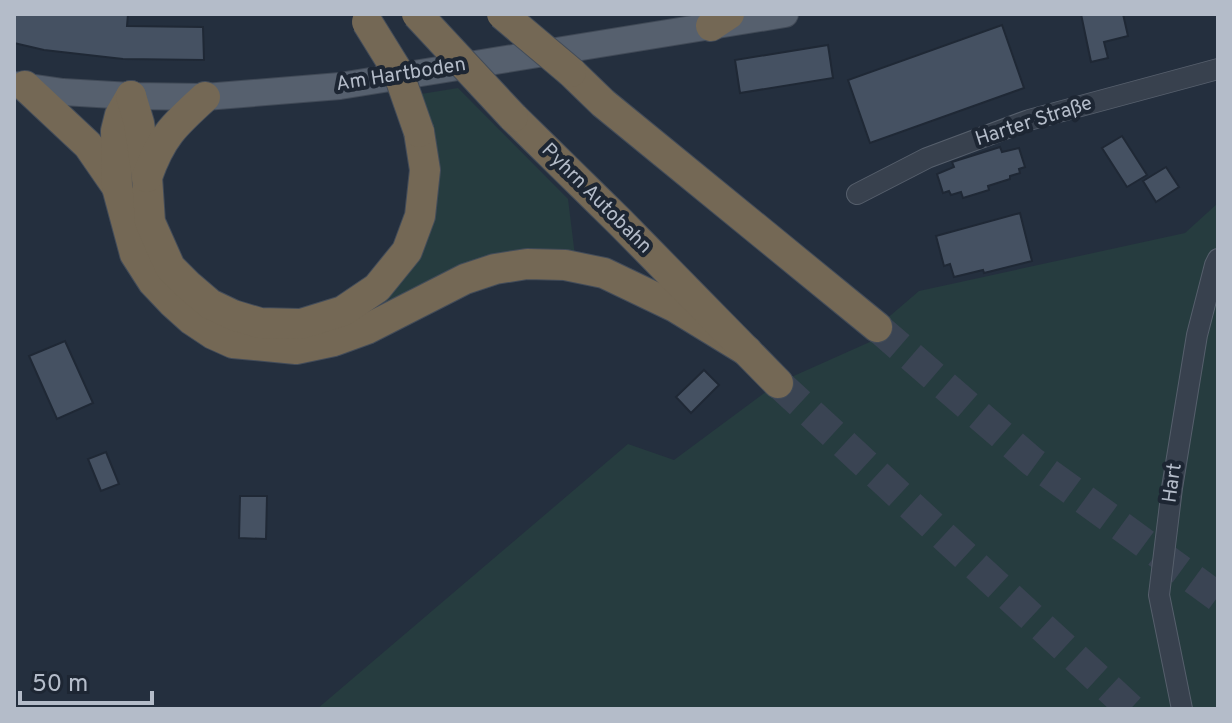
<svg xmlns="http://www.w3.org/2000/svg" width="1232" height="723" font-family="Overpass,sans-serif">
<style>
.green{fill:#263c3f}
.building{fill:#455162;stroke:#1f2835;stroke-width:2}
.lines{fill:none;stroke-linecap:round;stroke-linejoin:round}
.highway-tunnel{stroke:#3a4453;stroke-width:30;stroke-dasharray:30 15;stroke-linecap:butt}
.minor-casing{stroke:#565f6c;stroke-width:22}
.major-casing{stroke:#414a57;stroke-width:28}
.highway-casing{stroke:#434c59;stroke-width:32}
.minor{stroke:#38414e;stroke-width:20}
.major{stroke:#56606e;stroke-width:26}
.highway{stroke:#746855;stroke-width:30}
.highway-bridge-casing{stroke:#434c59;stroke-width:32;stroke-linecap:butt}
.highway-bridge{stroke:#746855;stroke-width:30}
.labels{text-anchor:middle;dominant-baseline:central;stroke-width:8;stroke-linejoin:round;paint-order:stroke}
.street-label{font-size:20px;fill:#b4bcc9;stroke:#1d2633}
</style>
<rect width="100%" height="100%" fill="#242f3e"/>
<!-- green -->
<g class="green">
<path d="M458,88L568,199L575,256C535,253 499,257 461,270C419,284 384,314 341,328C262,354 177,325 143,245C138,234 136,222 132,211L138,209C148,242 160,270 185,294C255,361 377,338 419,252C438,213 436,172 430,132L431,130L421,94Z"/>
<polygon points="1218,203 1218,709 317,709 628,444 674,460 778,383 872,341 877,327 919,291 1185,233"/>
</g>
<!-- building -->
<g class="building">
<polygon points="14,14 128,14 127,26 203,27 204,60 123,59 44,50 14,43"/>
<polygon points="1081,14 1123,14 1128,36 1104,42 1108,58 1091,62"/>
<polygon points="1002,25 1024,88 870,143 848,80"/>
<polygon points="828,45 833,78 740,93 735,60"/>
<polygon points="1122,136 1147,175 1127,187 1102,148"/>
<polygon points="1000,147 1002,152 1019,148 1025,167 1019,169 1020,173 1010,176 1010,179 988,186 989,190 963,198 961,192 951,195 949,191 943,193 937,174 954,167 952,162"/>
<polygon points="1166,167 1179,187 1156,202 1143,181"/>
<polygon points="1020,213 1032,261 984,273 983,270 954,277 950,264 944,266 936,236"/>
<polygon points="65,341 93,403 57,419 29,356"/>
<polygon points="704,370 719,385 691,413 676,397"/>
<polygon points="106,452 119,484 101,491 88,459"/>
<polygon points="240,496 267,496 266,539 239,538"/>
</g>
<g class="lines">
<!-- highway-tunnel -->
<g class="highway-tunnel">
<polyline points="877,327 1033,462 1218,597"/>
<polyline points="778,383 1131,709"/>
</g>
<!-- minor casing -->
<g class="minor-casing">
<g id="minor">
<polyline points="857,194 927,158 1029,120 1218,69"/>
<polyline points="1182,709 1159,595 1172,488 1197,335 1215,265 1218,259"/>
</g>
</g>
<!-- major casing -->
<g class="major-casing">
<polyline id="major" points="15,85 63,92 131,96 205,97 340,86 785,14"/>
</g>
<!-- highway casing -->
<g class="highway-casing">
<g id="highway">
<polyline points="711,26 729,14"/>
<polyline points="571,72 603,103 877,327"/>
<polyline points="25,86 88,145 117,187"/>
<polyline points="131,96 120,115 116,131 117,187 135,254 153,282 172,302 192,320 213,334 233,343 296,349 334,341 367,329 465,279 495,269 527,264 565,265 604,273 675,307 747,351"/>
<polyline points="131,96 139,123 147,177 150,222 170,267 189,286 210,304 233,315 260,323 301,324 343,311 377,288 407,251 420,216 425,170 419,132"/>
<polyline points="513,117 620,222 778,383"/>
<path d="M147,177C161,137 174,125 205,97"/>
</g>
</g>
<!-- minor -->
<use href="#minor" class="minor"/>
<!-- major -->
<use href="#major" class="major"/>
<!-- highway -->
<use href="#highway" class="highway"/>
<!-- highway-bridge casing -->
<g class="highway-bridge-casing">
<g id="highway-bridge">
<polyline points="417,14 513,117"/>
<polyline points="502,14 571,72"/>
<polyline points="367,22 398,72 419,132"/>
</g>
</g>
<!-- highway-bridge -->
<use href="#highway-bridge" class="highway-bridge"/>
</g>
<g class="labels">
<!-- street labels -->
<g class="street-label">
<text transform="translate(401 75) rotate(-9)">Am Hartboden</text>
<text transform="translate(1034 122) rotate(-18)">Harter Straße</text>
<text transform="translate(596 199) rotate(45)">Pyhrn Autobahn</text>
<text transform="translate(1173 483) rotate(-82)">Hart</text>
</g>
</g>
<!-- border -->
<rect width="1232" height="723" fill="none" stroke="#b4bcc9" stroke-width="32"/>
<!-- scale -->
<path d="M20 691v12h132v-12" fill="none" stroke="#b4bcc9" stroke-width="4"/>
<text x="32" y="691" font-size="24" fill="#b4bcc9" stroke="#1d2633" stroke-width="6" paint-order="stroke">50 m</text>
</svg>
